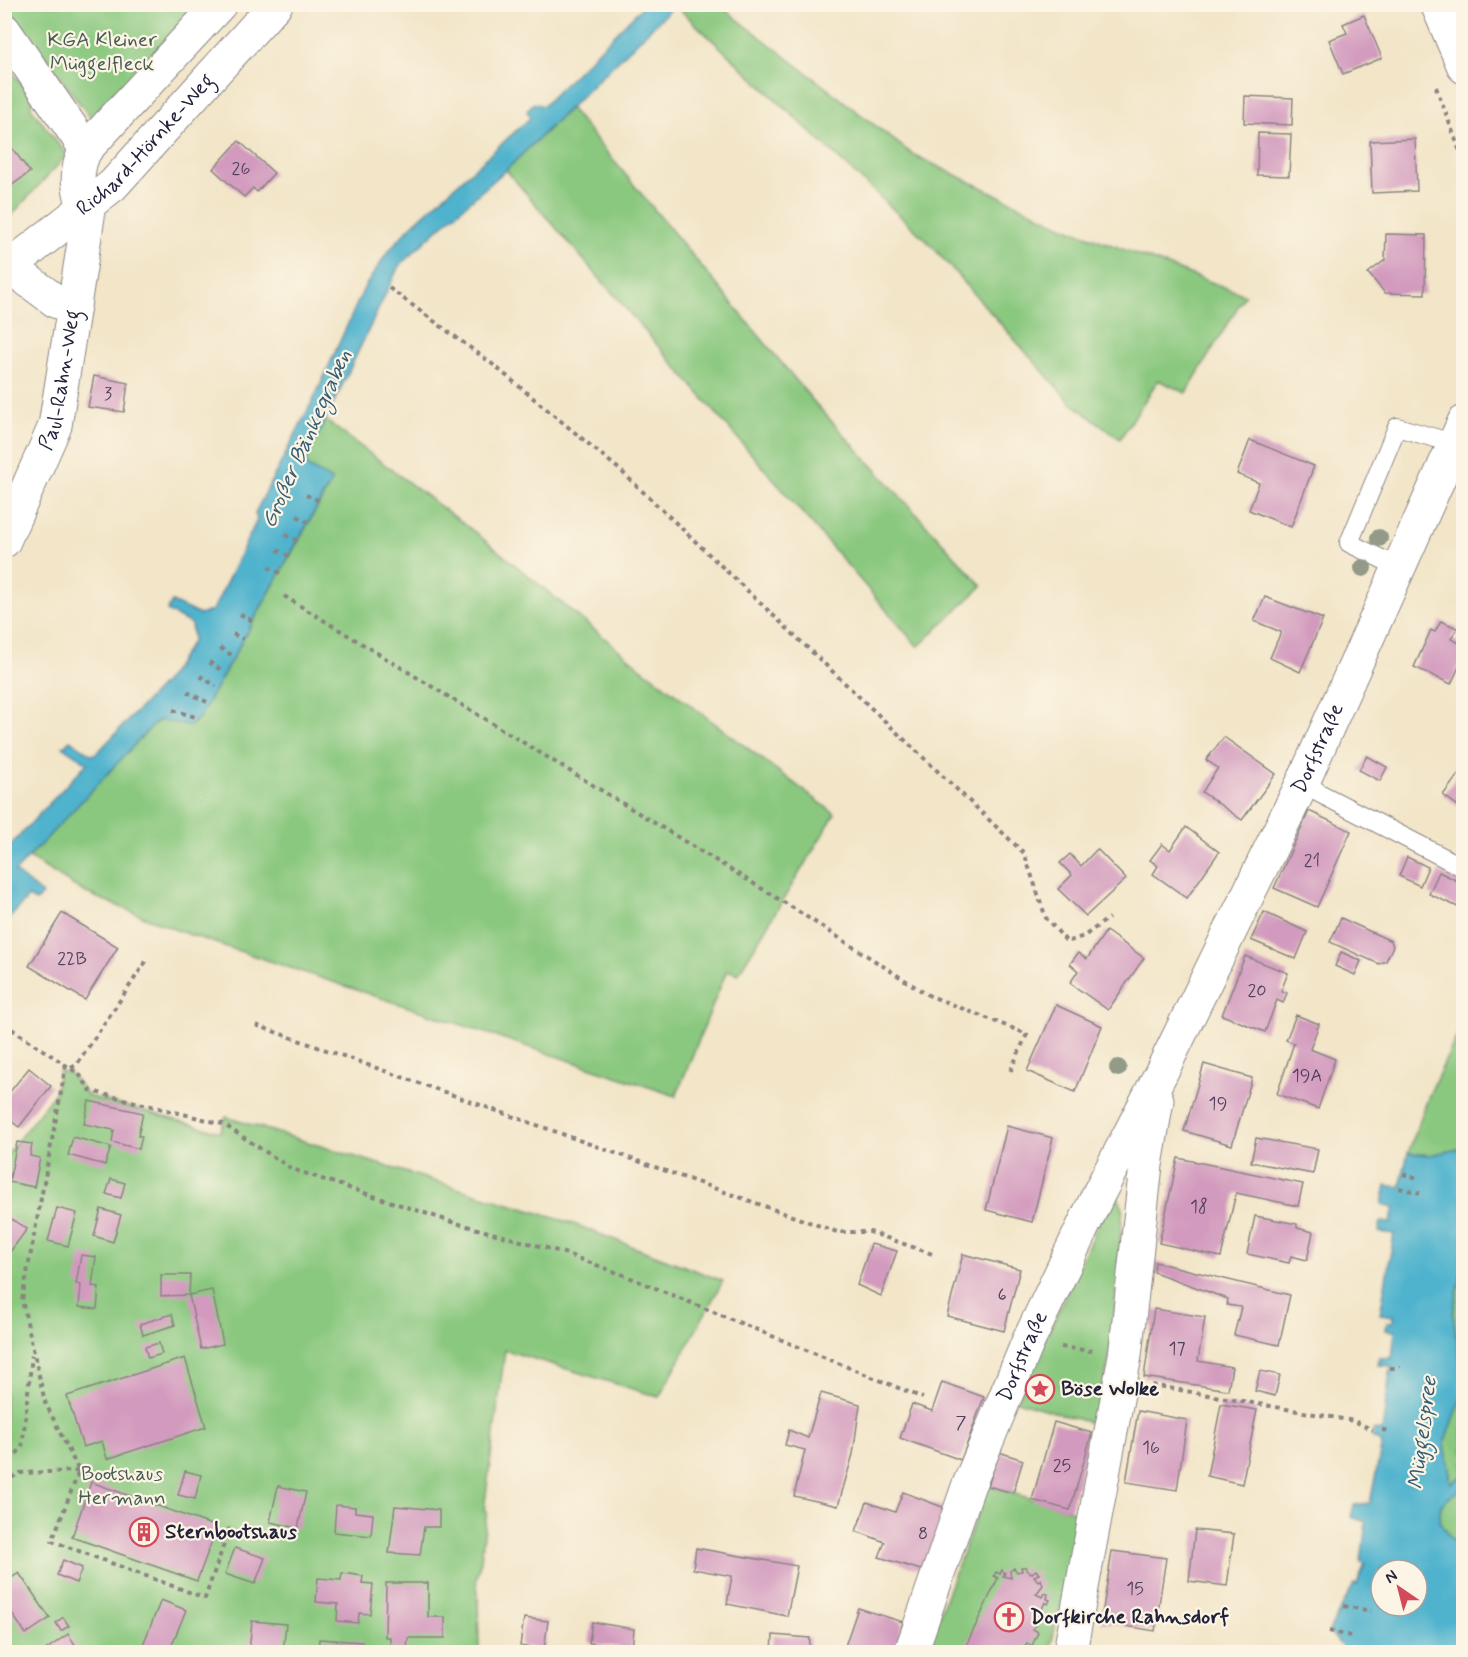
<svg xmlns="http://www.w3.org/2000/svg" width="1468" height="1657" font-family="Mynerve,sans-serif">
<style>
.green{fill:#8ac87f;stroke:#56755d;stroke-width:1.5}
.water{fill:#4fb3cd;stroke:#386a84;stroke-width:1.5;fill-rule:evenodd}
.building{fill:#d29abe}
.lines{fill:none;stroke-linecap:round;stroke-linejoin:round}
.service-casing{stroke:#8a8482;stroke-width:20}
.minor-casing{stroke:#8a8482;stroke-width:35}
.path{stroke:#8a8482;stroke-width:4;stroke-dasharray:4.5 4.5;stroke-linecap:butt}
.service{stroke:#fff;stroke-width:18}
.minor{stroke:#fff;stroke-width:33}
.tree{fill:#939a88}
.labels{text-anchor:middle;dominant-baseline:central;stroke-width:4.5;stroke-linejoin:round;paint-order:stroke}
.number-label{font-size:18px;fill:#4e405c}
.park-label{font-size:21px;fill:#465c53;stroke:#fcf5e5}
.street-label{font-size:21px;fill:#22223b;stroke:#fcf5e5}
.poi-label{font-size:21px;font-weight:bold;fill:#22223b;stroke:#fcf5e5;text-anchor:start}
.water-label{font-size:22px;font-style:italic;fill:#345c75;stroke:#fcf5e5}
</style>
<rect width="100%" height="100%" fill="#fcf5e5"/>
<filter id="ink" filterUnits="userSpaceOnUse"><feTurbulence type="fractalNoise" baseFrequency=".0167" numOctaves="2"/><feDisplacementMap in="SourceGraphic" scale="12" xChannelSelector="R" yChannelSelector="G"/><feConvolveMatrix kernelMatrix="1 2 1 2 8 2 1 2 1" color-interpolation-filters="sRGB"/></filter>
<filter id="wash" filterUnits="userSpaceOnUse"><feTurbulence type="fractalNoise" baseFrequency=".008" numOctaves="4" result="noise"/><feDisplacementMap in="SourceGraphic" scale="24" xChannelSelector="R" yChannelSelector="G"/><feGaussianBlur stdDeviation="1.35" result="paint"/><feColorMatrix in="noise" values="0 0 0 0 0 0 0 0 0 0 0 0 0 0 0 0 0 1.4 0 .05"/><feComposite in="paint" operator="in"/></filter>
<g filter="url(#wash)">
<rect width="100%" height="100%" fill="#f2e5c8"/>
<!-- green -->
<g class="green">
<polygon points="5,5 209,5 97,126"/>
<polygon points="675,5 719,5 912,154 1064,227 1245,295 1186,393 1158,380 1120,439 1070,402 930,244"/>
<polygon points="4,61 32,98 31,108 67,155 5,222"/>
<polygon points="570,108 814,402 982,586 918,647 506,170"/>
<polygon points="324,419 476,533 640,667 835,814 738,974 727,970 676,1096 179,931 84,892 28,857 155,723 160,720 189,726 199,718 332,481 308,467 306,461"/>
<polygon points="1463,1023 1463,1148 1430,1155 1408,1153 1429,1095"/>
<polygon points="59,1071 70,1073 88,1096 220,1132 226,1117 568,1222 723,1281 659,1397 505,1350 484,1510 487,1511 481,1560 476,1580 478,1592 479,1652 5,1652 4,1158 54,1094"/>
<polygon points="1117,1196 1123,1207 1112,1339 1098,1425 1017,1401 1110,1198"/>
<polygon points="1463,1264 1463,1389 1453,1314"/>
<polygon points="1463,1392 1463,1479 1462,1477 1451,1483 1445,1443"/>
<polygon points="988,1486 1084,1514 1049,1652 925,1652"/>
<polygon points="1463,1486 1463,1553 1439,1522 1441,1505"/>
</g>
<!-- water -->
<g class="water">
<polygon points="640,5 675,5 506,170 437,230 399,266 306,461 308,467 332,480 199,718 190,726 160,720 155,723 15,872 42,894 36,901 28,897 9,919 5,916 5,851 87,763 63,747 70,740 92,755 98,752 170,676 193,640 191,624 167,611 172,602 200,615 213,610 257,520 255,513 317,392 364,288 387,253 410,227 530,118 527,110 534,103 543,106 642,7"/>
<path d="M1463,1148V1264L1453,1314L1464,1392L1445,1443L1451,1483L1462,1476L1463,1486L1441,1505L1439,1522L1463,1553V1652H1342L1343,1648L1329,1631L1354,1584L1357,1585L1365,1563L1361,1562L1366,1522L1351,1517L1354,1505L1370,1503L1382,1443L1372,1437L1373,1430L1382,1431L1391,1366L1378,1365L1380,1358H1392L1395,1331L1386,1330L1387,1322H1393V1316L1380,1314L1394,1234L1379,1232L1381,1222L1391,1223L1394,1207L1382,1204L1386,1185L1400,1187L1408,1153L1430,1155ZM1381,1570H1417V1606H1381Z"/>
</g>
<g id="blocks">
<!-- building -->
<g class="building">
<polygon points="1364,15 1382,58 1343,74 1329,40 1347,33 1343,24"/>
<polygon points="1245,96 1293,98 1292,125 1244,123"/>
<polygon points="1258,133 1291,134 1289,176 1257,175"/>
<polygon points="1415,139 1417,191 1372,193 1370,141"/>
<polygon points="239,141 274,173 257,192 253,188 244,197 213,169"/>
<polygon points="9,144 30,172 4,191 4,148"/>
<polygon points="1386,234 1426,235 1425,294 1385,293 1368,273 1385,260"/>
<polygon points="94,376 128,383 124,412 88,407"/>
<polygon points="1250,440 1314,466 1291,527 1249,510 1259,483 1237,474"/>
<polygon points="1265,597 1323,619 1300,672 1270,658 1281,632 1254,621"/>
<polygon points="1441,621 1457,628 1451,639 1464,645 1464,656 1451,684 1414,667 1431,630 1435,632"/>
<polygon points="1224,737 1276,774 1242,820 1202,792 1218,768 1206,760"/>
<polygon points="1367,756 1387,767 1380,781 1359,770"/>
<polygon points="1464,767 1464,810 1443,795"/>
<polygon points="1309,811 1351,831 1317,907 1274,888"/>
<polygon points="1186,827 1219,852 1187,898 1153,874 1158,866 1150,860 1162,844 1170,850"/>
<polygon points="1097,849 1126,879 1086,916 1058,889 1072,875 1060,863 1070,854 1081,866"/>
<polygon points="1407,857 1428,867 1420,886 1399,876"/>
<polygon points="1439,872 1464,884 1464,900 1460,908 1429,894"/>
<polygon points="1264,912 1307,932 1296,959 1251,940"/>
<polygon points="62,913 118,947 85,1000 29,966"/>
<polygon points="1341,918 1391,941 1393,946 1386,961 1379,964 1330,942"/>
<polygon points="1106,931 1144,958 1108,1010 1070,983 1078,971 1070,964 1078,953 1087,959"/>
<polygon points="1341,952 1361,961 1355,975 1335,966"/>
<polygon points="1245,956 1288,973 1281,991 1287,993 1283,1003 1277,1000 1265,1032 1222,1015"/>
<polygon points="1056,1005 1102,1026 1075,1092 1027,1071"/>
<polygon points="1296,1015 1319,1024 1310,1049 1335,1059 1318,1109 1277,1094 1294,1043 1286,1040"/>
<polygon points="1204,1064 1252,1078 1232,1145 1184,1131"/>
<polygon points="29,1068 51,1086 19,1127 4,1116 4,1099"/>
<polygon points="89,1101 143,1113 138,1136 142,1136 139,1149 112,1142 114,1130 84,1124"/>
<polygon points="1007,1126 1053,1138 1032,1222 986,1210"/>
<polygon points="73,1137 111,1147 105,1165 68,1155"/>
<polygon points="1256,1138 1318,1149 1313,1174 1251,1162"/>
<polygon points="17,1142 32,1144 30,1156 40,1158 34,1187 9,1182"/>
<polygon points="1178,1158 1303,1184 1298,1206 1236,1193 1221,1257 1159,1243"/>
<polygon points="111,1179 125,1183 121,1198 106,1194"/>
<polygon points="57,1208 77,1213 68,1246 48,1241"/>
<polygon points="101,1209 121,1215 113,1242 94,1236"/>
<polygon points="4,1214 27,1229 10,1252 4,1248"/>
<polygon points="1255,1216 1297,1224 1297,1228 1313,1232 1307,1260 1291,1256 1289,1263 1247,1254"/>
<polygon points="871,1244 897,1251 881,1296 857,1285"/>
<polygon points="963,1254 1020,1269 1004,1331 947,1316"/>
<polygon points="81,1255 96,1257 92,1286 99,1287 97,1309 79,1307 81,1285 76,1284"/>
<polygon points="1155,1262 1290,1295 1279,1345 1234,1335 1241,1307 1227,1305 1228,1299 1154,1272"/>
<polygon points="161,1275 190,1275 189,1295 161,1296"/>
<polygon points="212,1290 223,1344 201,1349 189,1295"/>
<polygon points="1154,1309 1205,1317 1198,1361 1232,1367 1228,1390 1144,1377"/>
<polygon points="172,1314 175,1325 143,1335 140,1324"/>
<polygon points="159,1343 162,1354 148,1358 145,1347"/>
<polygon points="185,1358 206,1427 107,1459 102,1441 83,1447 67,1396"/>
<polygon points="1260,1371 1280,1375 1275,1396 1255,1391"/>
<polygon points="942,1382 984,1397 961,1460 900,1438 912,1404 932,1411"/>
<polygon points="821,1393 860,1404 853,1454 838,1506 794,1496 805,1450 785,1445 789,1430 808,1438"/>
<polygon points="1221,1404 1257,1410 1242,1484 1207,1476"/>
<polygon points="1138,1411 1187,1420 1177,1490 1126,1482"/>
<polygon points="1054,1422 1092,1433 1070,1510 1032,1500"/>
<polygon points="999,1452 1023,1460 1013,1493 988,1486"/>
<polygon points="185,1471 201,1475 195,1499 178,1495"/>
<polygon points="91,1482 217,1527 197,1581 72,1537"/>
<polygon points="278,1486 306,1492 298,1528 270,1522"/>
<polygon points="903,1492 945,1508 924,1571 879,1557 885,1542 856,1531 867,1502 895,1512"/>
<polygon points="336,1505 355,1507 355,1512 373,1514 371,1536 334,1532"/>
<polygon points="395,1506 439,1510 439,1527 424,1527 420,1555 389,1553"/>
<polygon points="1195,1530 1234,1534 1227,1586 1189,1581"/>
<polygon points="235,1548 265,1558 255,1584 225,1574"/>
<polygon points="696,1548 797,1566 787,1616 727,1604 732,1576 693,1569"/>
<polygon points="1112,1551 1166,1558 1155,1631 1101,1622"/>
<polygon points="63,1560 82,1568 76,1583 57,1575"/>
<polygon points="1021,1567 1026,1567 1026,1570 1032,1573 1036,1570 1039,1574 1034,1576 1038,1581 1041,1579 1043,1585 1036,1594 1042,1597 1044,1593 1048,1594 1047,1599 1050,1600 1048,1604 1045,1602 1033,1629 1038,1632 1032,1646 1027,1643 1023,1652 960,1651 962,1647 965,1648 998,1578 994,1576 996,1572 1000,1574 1002,1570 1005,1573 1003,1576 1011,1578 1010,1571 1014,1568 1017,1572 1022,1571"/>
<polygon points="19,1573 50,1618 26,1634 4,1602 4,1583"/>
<polygon points="342,1573 363,1576 362,1583 373,1584 370,1614 359,1613 358,1623 337,1621 338,1604 316,1602 318,1578 341,1580"/>
<polygon points="386,1583 428,1583 428,1617 445,1617 445,1638 408,1638 407,1649 390,1649 390,1637 385,1637"/>
<polygon points="161,1600 186,1610 169,1652 140,1652"/>
<polygon points="858,1608 903,1622 894,1652 843,1652"/>
<polygon points="63,1617 69,1626 61,1631 56,1623"/>
<polygon points="524,1618 548,1621 544,1650 520,1646"/>
<polygon points="252,1621 286,1624 283,1652 249,1652"/>
<polygon points="592,1622 634,1629 632,1649 589,1643"/>
<polygon points="68,1634 80,1652 45,1652 44,1651"/>
<polygon points="773,1635 810,1638 809,1652 772,1652"/>
<polygon points="319,1639 362,1642 361,1652 318,1652"/>
</g>
</g>
</g>
<g filter="url(#ink)">
<use href="#blocks" fill-opacity="0" stroke="#8a8482" stroke-width="1.5"/>
<g class="lines">
<!-- service casing -->
<g class="service-casing">
<g id="service">
<polyline points="1400,568 1349,543 1397,427 1456,444"/>
<polyline points="1304,780 1319,793 1464,868"/>
</g>
</g>
<!-- minor casing -->
<g class="minor-casing">
<g id="minor">
<polyline points="1437,4 1464,67"/>
<polyline points="4,30 86,149"/>
<polyline points="10,267 57,302 74,304"/>
<path id="s1" d="M4,271L113,185L276,4"/>
<path id="s2" d="M4,541L55,426L88,217C78,192 73,173 86,149L220,4"/>
<path id="s3" d="M911,1652L968,1487L1028,1342L1099,1193L1161,1073L1304,780L1464,422"/>
<polyline points="1070,1652 1125,1356 1146,1165 1157,1100"/>
</g>
</g>
<!-- path -->
<g class="path">
<polyline points="1436,87 1464,162"/>
<polyline points="389,288 491,363 620,470 1024,853 1046,918 1067,942 1084,936 1109,918"/>
<polyline points="1460,391 1464,379"/>
<polyline points="306,495 320,501"/>
<polyline points="297,516 308,522"/>
<polyline points="285,535 298,541"/>
<polyline points="277,550 289,556"/>
<polyline points="268,567 280,573"/>
<polyline points="284,596 782,901 928,995 1027,1034 1010,1072"/>
<polyline points="240,614 253,621"/>
<polyline points="233,634 243,639"/>
<polyline points="220,648 233,656"/>
<polyline points="209,662 224,672"/>
<polyline points="200,676 216,686"/>
<polyline points="187,692 207,702"/>
<polyline points="173,710 199,718"/>
<polyline points="4,1024 79,1074 91,1091 223,1124 292,1169 452,1222 561,1252 626,1276 923,1398"/>
<polyline points="256,1025 837,1232 870,1232 935,1255"/>
<polyline points="66,1065 22,1300 45,1402 79,1471 52,1541 205,1598 230,1527"/>
<polyline points="71,1068 77,1064 147,960"/>
<polyline points="1403,1174 1418,1178"/>
<polyline points="1399,1188 1420,1193"/>
<polyline points="1061,1347 1092,1351"/>
<polyline points="1390,1368 1400,1368"/>
<polyline points="1152,1385 1354,1421 1373,1430"/>
<polyline points="1382,1430 1391,1431"/>
<polyline points="4,1467 22,1448 32,1355"/>
<polyline points="4,1482 20,1473 79,1471"/>
<polyline points="1344,1606 1371,1611"/>
<polyline points="1329,1631 1350,1636"/>
</g>
<!-- service -->
<use href="#service" class="service"/>
<!-- minor -->
<use href="#minor" class="minor"/>
</g>
<!-- trees -->
<g class="tree">
<circle cx="1379" cy="538" r="9"/>
<circle cx="1363" cy="568" r="9"/>
<circle cx="1118" cy="1068" r="9"/>
</g>
</g>
<!-- icons -->
<defs>
<g id="sight-ring" transform="scale(1.5)"><circle r="9.5" fill="#fcf5e5" stroke="#d1495b" stroke-width="1.5"/><path d="M0-6L1.8-2.2L6-1.7L2.9 1.2L3.7 5.4L0 3.3L-3.7 5.4L-2.9 1.2L-6-1.7L-1.8-2.2Z" fill="#d1495b"/></g>
<g id="building-ring" transform="scale(1.5)"><circle r="9.5" fill="#fcf5e5" stroke="#d1495b" stroke-width="1.5"/><path d="M-4-6H4V6H1V3H-1V6H-4ZM-2.5-4.3h1.7v1.8h-1.7ZM.8-4.3h1.7v1.8H.8ZM-2.5-1h1.7V.8h-1.7ZM.8-1h1.7V.8H.8Z" fill="#d1495b"/></g>
<g id="church-ring" transform="scale(1.5)"><circle r="9.5" fill="#fcf5e5" stroke="#d1495b" stroke-width="1.5"/><path d="M-1.2-6h2.4v3.5h3.3v2.4h-3.3V6h-2.4V-.1h-3.3v-2.4h3.3Z" fill="#d1495b"/></g>
</defs>
<g fill-rule="evenodd">
<use href="#sight-ring" x="1040" y="1389"/>
<use href="#building-ring" x="144" y="1532"/>
<use href="#church-ring" x="1009" y="1617"/>
</g>
<g class="labels">
<!-- number labels -->
<g class="number-label">
<text x="241" y="169">26</text>
<text x="108" y="394">3</text>
<text x="1312" y="861">21</text>
<text x="72" y="959">22B</text>
<text x="1257" y="991">20</text>
<text x="1307" y="1076">19A</text>
<text x="1218" y="1104">19</text>
<text x="1199" y="1207">18</text>
<text x="1002" y="1295">6</text>
<text x="1177" y="1349">17</text>
<text x="961" y="1423">7</text>
<text x="1151" y="1448">16</text>
<text x="1062" y="1466">25</text>
<text x="923" y="1534">8</text>
<text x="1135" y="1589">15</text>
</g>
<!-- park labels -->
<g class="park-label">
<text x="102" y="40">KGA Kleiner<tspan x="102" dy="24">Müggelfleck</tspan></text>
<text x="122" y="1474">Bootshaus<tspan x="122" dy="24">Hermann</tspan></text>
</g>
<!-- street labels -->
<g class="street-label">
<text stroke="none"><textPath href="#s1" startOffset="190">Richard-Hörnke-Weg</textPath></text>
<text stroke="none"><textPath href="#s2" startOffset="172">Paul-Rahn-Weg</textPath></text>
<text stroke="none"><textPath href="#s3" startOffset="992">Dorfstraße</textPath></text>
<text stroke="none"><textPath href="#s3" startOffset="316">Dorfstraße</textPath></text>
</g>
<!-- poi labels -->
<g class="poi-label">
<text x="1061" y="1389">Böse Wolke</text>
<text x="165" y="1532">Sternbootshaus</text>
<text x="1030" y="1617">Dorfkirche Rahnsdorf</text>
</g>
<!-- water labels -->
<g class="water-label">
<text transform="translate(307 439) rotate(-66)">Großer Bänkegraben</text>
<text transform="translate(1423 1433) rotate(-83)">Müggelspree</text>
</g>
</g>
<!-- margin -->
<rect width="1468" height="1657" fill="none" stroke="#fcf5e5" stroke-width="24"/>
<!-- north arrow -->
<g transform="translate(1399 1588) rotate(325)"><circle r="28" fill="#fcf5e5" stroke="#a5a1a1" stroke-width="1.5"/>
<path d="M0-4.5L10 22L0 15L-10 22Z" fill="#d1495b"/>
<text y="-9" font-size="16" font-weight="bold" text-anchor="middle" fill="#22223b">N</text>
</g>
</svg>
